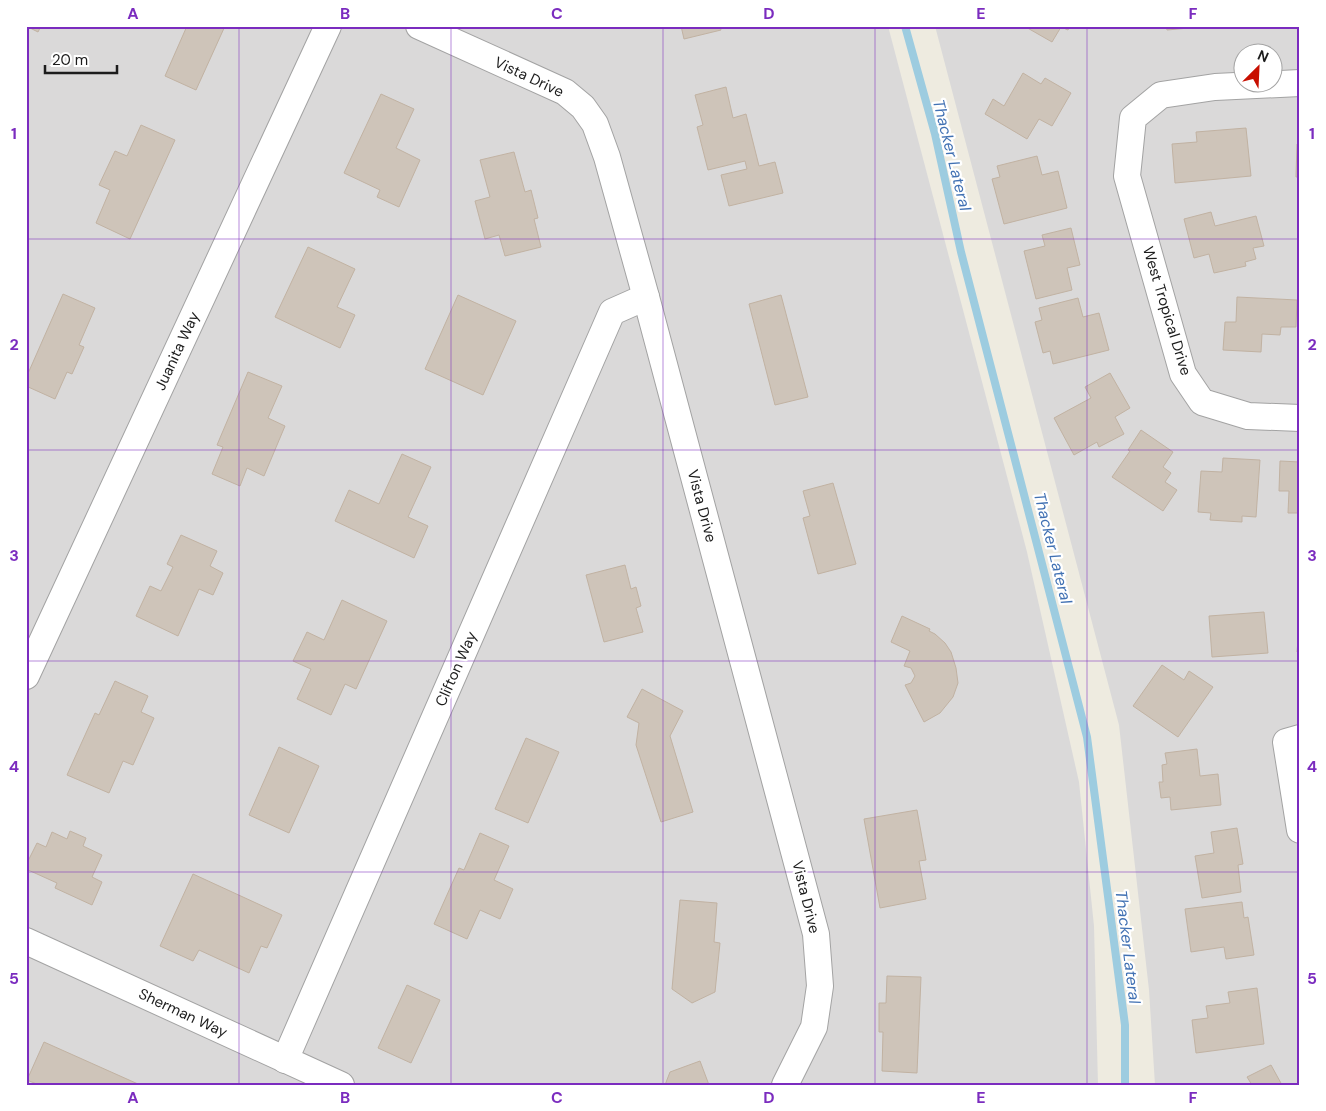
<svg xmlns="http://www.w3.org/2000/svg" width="1326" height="1111" font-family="'DM Sans',sans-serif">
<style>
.residential{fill:#dad9d9;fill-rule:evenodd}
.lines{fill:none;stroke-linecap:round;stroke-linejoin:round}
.stream{stroke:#9dcce0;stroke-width:8}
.building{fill:#cec4b9;stroke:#c1b2a2}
.minor-casing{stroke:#a3a3a3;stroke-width:28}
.minor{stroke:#fff;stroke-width:26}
.grid{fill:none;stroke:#7b2cbf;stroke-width:1;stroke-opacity:0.55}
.labels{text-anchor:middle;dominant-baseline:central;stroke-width:4.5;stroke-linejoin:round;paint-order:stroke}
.street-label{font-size:15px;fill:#1c1c1c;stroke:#fff}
.water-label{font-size:16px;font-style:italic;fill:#4171b3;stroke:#fff}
.neatline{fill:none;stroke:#7b2cbf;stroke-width:2}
.grid-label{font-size:16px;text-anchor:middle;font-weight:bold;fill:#7b2cbf}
</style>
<rect width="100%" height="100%" fill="#eeebe0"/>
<!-- residential -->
<g class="residential">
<polygon points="26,26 888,26 1027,552 1079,782 1094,926 1098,1085 26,1085"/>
<path d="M935,26H1300V1085H1155L1149,990L1119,725ZM1244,52H1274V82H1244Z"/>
</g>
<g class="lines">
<!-- stream -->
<polyline class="stream" points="905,26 935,134 961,252 1087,737 1125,1025 1125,1085"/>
</g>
<!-- building -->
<g class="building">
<polygon points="26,26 41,26 38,32"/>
<polygon points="187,26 225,26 196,90 165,76"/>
<polygon points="681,26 720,26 721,30 684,39"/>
<polygon points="1024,26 1070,26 1068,30 1061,27 1052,42"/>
<polygon points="1166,26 1189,26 1189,28 1167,30"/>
<polygon points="1023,73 1041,84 1045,78 1071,93 1052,126 1039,119 1027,139 985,114 993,99 1004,106"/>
<polygon points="726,87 733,118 746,114 759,166 775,162 783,193 729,206 721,175 747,169 745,161 708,170 697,127 703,125 695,95"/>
<polygon points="381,94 414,109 396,148 420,160 399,207 377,197 380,190 344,173"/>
<polygon points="141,125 175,140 130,239 96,223 110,190 99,185 115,151 127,156"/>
<polygon points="1246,128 1251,176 1175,183 1172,144 1197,142 1196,132"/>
<polygon points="1297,144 1300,144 1300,177 1296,177"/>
<polygon points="514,152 525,192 531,190 538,218 534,219 541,247 505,256 499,235 485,239 475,201 490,197 480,160"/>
<polygon points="1037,156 1042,175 1058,171 1067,208 1004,224 992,179 1000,177 997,166"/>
<polygon points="1211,212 1215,226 1256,216 1264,246 1253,248 1256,259 1245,262 1246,266 1214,273 1209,254 1194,258 1184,219"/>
<polygon points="1071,228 1080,265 1067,268 1072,290 1036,299 1024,251 1045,246 1042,235"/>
<polygon points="308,247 355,269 337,307 355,315 340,348 275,317"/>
<polygon points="63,294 95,308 79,345 84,347 72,374 67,372 55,399 26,386 26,378"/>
<polygon points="458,295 516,321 483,395 425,369"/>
<polygon points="781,295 808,397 775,405 749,304"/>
<polygon points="1237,297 1297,300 1296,327 1281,327 1280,335 1262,334 1261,352 1223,350 1225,322 1236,322"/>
<polygon points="1078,298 1083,317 1099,313 1109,350 1053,364 1050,351 1043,353 1035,322 1042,320 1039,308"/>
<polygon points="248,372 282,386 268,418 285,426 264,476 247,468 240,486 212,474 223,447 217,445"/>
<polygon points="1110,373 1130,408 1115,417 1124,434 1099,447 1097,442 1074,455 1054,418 1091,398 1085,387"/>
<polygon points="1141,430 1173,452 1163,467 1171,473 1165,482 1177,490 1163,511 1112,477 1130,451 1128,450"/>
<polygon points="402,454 431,467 408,517 428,526 414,558 335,521 349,490 379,504"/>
<polygon points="1223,458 1260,460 1256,517 1242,516 1242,522 1210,520 1211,513 1198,512 1201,471 1222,472"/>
<polygon points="1280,461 1300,462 1300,513 1288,513 1289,491 1279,491"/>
<polygon points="833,483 856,564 818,574 803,518 810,516 803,491"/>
<polygon points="181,535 217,551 210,566 223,573 213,595 199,589 178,636 136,616 150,586 161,591 173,567 167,564"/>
<polygon points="625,565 631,589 636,587 641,606 636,608 643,632 604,642 586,575"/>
<polygon points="342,600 387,621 356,689 345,684 331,715 297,699 311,669 293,661 307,632 324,640"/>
<polygon points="1264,612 1268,653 1212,657 1209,616"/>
<polygon points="902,616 930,629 929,631 935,634 945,643 951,652 956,668 958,683 953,697 940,713 924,722 905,685 911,683 915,676 911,668 904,666 910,651 891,642"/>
<polygon points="1300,616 1300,652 1297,652"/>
<polygon points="1162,665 1184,680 1189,671 1213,687 1178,737 1133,706"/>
<polygon points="115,681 148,696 141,712 154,718 133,765 123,761 109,793 67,775 95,713 99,715"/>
<polygon points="642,689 683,711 670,736 693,812 661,822 636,745 639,723 627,717"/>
<polygon points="526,738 559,752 528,823 495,809"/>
<polygon points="279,747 319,766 289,833 249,815"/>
<polygon points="1197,749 1200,776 1218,774 1221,805 1171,810 1170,797 1161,798 1159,782 1163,782 1162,765 1167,764 1165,753"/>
<polygon points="917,810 926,860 919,861 926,899 880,908 864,819"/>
<polygon points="1237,828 1243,864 1238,865 1241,892 1202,898 1195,856 1214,853 1211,832"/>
<polygon points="70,831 86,838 83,846 102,855 92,877 102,882 92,905 55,888 57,883 26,869 26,865 37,843 46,847 52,832 67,839"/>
<polygon points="480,833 509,846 494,880 513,889 500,919 480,910 467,939 434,924 459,868 464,870"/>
<polygon points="193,874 282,915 267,948 261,946 249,973 199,950 193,961 160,946"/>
<polygon points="680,900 717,903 714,942 720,943 715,992 692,1003 672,989"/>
<polygon points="1242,902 1244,918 1248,917 1254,955 1226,959 1224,947 1191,952 1185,909"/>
<polygon points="887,976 921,977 917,1073 882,1071 883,1032 879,1032 879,1003 886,1003"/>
<polygon points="407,985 440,1000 411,1063 378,1048"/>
<polygon points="1257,988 1264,1044 1196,1053 1192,1020 1208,1018 1206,1006 1230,1003 1228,992"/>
<polygon points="44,1042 138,1084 39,1085 27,1080"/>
<polygon points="700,1061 709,1085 665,1085 670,1072"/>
<polygon points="1271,1065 1282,1085 1252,1085 1247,1077"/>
</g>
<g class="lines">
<!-- minor casing -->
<g class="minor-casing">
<g id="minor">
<polyline points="419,26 565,92 583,107 595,124 607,157 646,297 816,934 820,986 814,1027 785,1085"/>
<polyline points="1300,83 1215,87 1161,95 1133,118 1127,176 1183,374 1202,402 1248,416 1300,418"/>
<polyline points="26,676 328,26"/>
<polyline points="1300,738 1286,742 1300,830"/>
<polyline points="26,941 341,1085"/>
<polyline points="285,1060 612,312 646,297"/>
</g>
</g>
<!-- minor -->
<use href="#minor" class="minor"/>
</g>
<!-- grid -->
<path class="grid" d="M239,26V1085M451,26V1085M663,26V1085M875,26V1085M1087,26V1085M26,239H1300M26,450H1300M26,661H1300M26,872H1300"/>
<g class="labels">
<!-- street labels -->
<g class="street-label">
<text transform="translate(529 77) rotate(25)">Vista Drive</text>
<text transform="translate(1167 311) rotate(73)">West Tropical Drive</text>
<text transform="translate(177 351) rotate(-65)">Juanita Way</text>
<text transform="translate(702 506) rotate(75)">Vista Drive</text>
<text transform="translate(456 669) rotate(-66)">Clifton Way</text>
<text transform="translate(806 897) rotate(76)">Vista Drive</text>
<text transform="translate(183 1013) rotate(25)">Sherman Way</text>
</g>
<!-- water labels -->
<g class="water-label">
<text transform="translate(952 155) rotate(76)">Thacker Lateral</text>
<text transform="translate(1053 548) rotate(76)">Thacker Lateral</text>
<text transform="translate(1128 947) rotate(83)">Thacker Lateral</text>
</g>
</g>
<!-- border -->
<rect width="1326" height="1111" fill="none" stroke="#ffffff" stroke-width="55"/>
<!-- north arrow -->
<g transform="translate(1258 68) rotate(24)"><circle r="24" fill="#ffffff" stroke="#a4a4a4"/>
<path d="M0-4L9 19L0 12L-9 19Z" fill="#c80f00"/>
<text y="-8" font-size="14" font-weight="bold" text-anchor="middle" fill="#1c1c1c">N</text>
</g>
<!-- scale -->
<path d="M45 65v8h72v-8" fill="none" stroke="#1c1c1c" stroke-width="2.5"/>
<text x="52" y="65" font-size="15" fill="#1c1c1c" stroke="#ffffff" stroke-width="4" paint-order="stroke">20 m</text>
<rect x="28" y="28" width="1270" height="1056" class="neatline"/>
<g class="grid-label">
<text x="133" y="19">A</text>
<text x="345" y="19">B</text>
<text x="557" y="19">C</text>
<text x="769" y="19">D</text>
<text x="981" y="19">E</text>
<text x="1193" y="19">F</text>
<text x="14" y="139">1</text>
<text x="1312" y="139">1</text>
<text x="14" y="350">2</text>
<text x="1312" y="350">2</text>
<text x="14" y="561">3</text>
<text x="1312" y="561">3</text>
<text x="14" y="772">4</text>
<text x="1312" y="772">4</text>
<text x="14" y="984">5</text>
<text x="1312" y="984">5</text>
<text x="133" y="1103">A</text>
<text x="345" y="1103">B</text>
<text x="557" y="1103">C</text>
<text x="769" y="1103">D</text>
<text x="981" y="1103">E</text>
<text x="1193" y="1103">F</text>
</g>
</svg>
